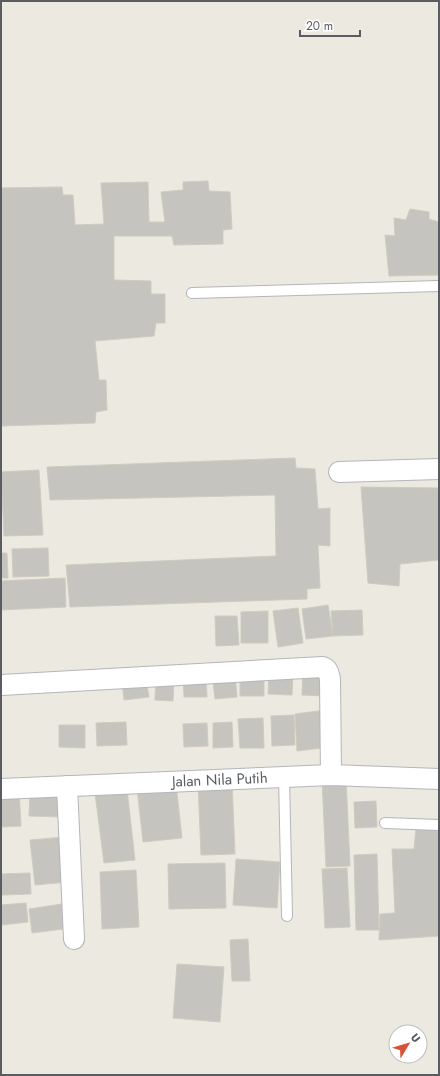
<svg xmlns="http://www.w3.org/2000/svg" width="440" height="1076" font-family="Jost,sans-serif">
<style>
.building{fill:#c6c4be;stroke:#cfcbbf}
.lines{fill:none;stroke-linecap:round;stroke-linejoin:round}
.lane-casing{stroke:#b3b6ba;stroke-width:12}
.street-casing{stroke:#b3b6ba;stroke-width:22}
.lane{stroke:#fff;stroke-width:10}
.street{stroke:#fff;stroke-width:20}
.labels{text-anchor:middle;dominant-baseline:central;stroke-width:3.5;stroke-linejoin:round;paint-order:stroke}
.street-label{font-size:15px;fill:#595c60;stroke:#fff}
</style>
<rect width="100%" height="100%" fill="#ebe9e0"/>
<!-- building -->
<g class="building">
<polygon points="208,181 209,191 230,192 232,229 223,230 223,244 174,245 172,236 114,236 114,280 151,281 151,294 165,294 165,323 156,323 154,336 95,341 99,380 106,380 107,410 96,412 95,423 1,426 1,188 62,187 63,195 73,195 75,225 104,224 101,183 148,182 149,222 165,222 161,192 183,190 183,182"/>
<polygon points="410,209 429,212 429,219 439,222 439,275 389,276 385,235 395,236 394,218 406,220"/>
<polygon points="295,458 296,468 315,469 318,509 330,508 330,546 318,545 320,588 307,589 307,599 70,607 66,565 276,556 275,495 50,500 47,467"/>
<polygon points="39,470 43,535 4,536 1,472"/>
<polygon points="361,487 439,488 439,560 400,564 399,586 368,583"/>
<polygon points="48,548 49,576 13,577 12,549"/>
<polygon points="1,553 7,553 8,578 1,578"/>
<polygon points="65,578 66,607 1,610 1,581"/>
<polygon points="328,605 333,636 306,639 302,609"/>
<polygon points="298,608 303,643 278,647 273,611"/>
<polygon points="362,610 363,635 333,636 331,611"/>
<polygon points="268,611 268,643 241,643 241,612"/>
<polygon points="215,616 237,616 239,645 216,646"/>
<polygon points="303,669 326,670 325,696 302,695"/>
<polygon points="269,671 293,673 292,695 268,694"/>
<polygon points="264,672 264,696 240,696 240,673"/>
<polygon points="235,673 237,697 215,699 212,674"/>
<polygon points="206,674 207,697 184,697 183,675"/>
<polygon points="174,676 173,701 155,700 156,677"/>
<polygon points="146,679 149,697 124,700 122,682"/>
<polygon points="326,710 330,747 297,751 295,714"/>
<polygon points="294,715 295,745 272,746 271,716"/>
<polygon points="263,718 264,748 240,748 238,719"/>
<polygon points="126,722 127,745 97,746 96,723"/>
<polygon points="232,722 233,747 213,748 213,723"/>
<polygon points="207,723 208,746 184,747 183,724"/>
<polygon points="59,725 85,725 85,748 59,747"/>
<polygon points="346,778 350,866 326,867 322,779"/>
<polygon points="232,781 235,854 201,855 198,783"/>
<polygon points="176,784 182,838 143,842 137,788"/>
<polygon points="19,789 21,826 1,827 1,790"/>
<polygon points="127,789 135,860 104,863 95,793"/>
<polygon points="30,791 62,791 62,817 29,816"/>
<polygon points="376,801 377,827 355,828 354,802"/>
<polygon points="416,828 439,829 439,936 379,940 380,914 395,913 392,849 414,849"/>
<polygon points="64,837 68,882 35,885 30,840"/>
<polygon points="377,854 379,930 356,930 354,855"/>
<polygon points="236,859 280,862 277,908 233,905"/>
<polygon points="225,863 226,908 169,909 168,864"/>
<polygon points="347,868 350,927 325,928 322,869"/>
<polygon points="136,870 139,927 102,929 100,872"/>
<polygon points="30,873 31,894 2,895 1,874"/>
<polygon points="26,903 28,922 1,925 1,905"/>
<polygon points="68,903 71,928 32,933 29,909"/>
<polygon points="248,939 250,981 232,981 230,940"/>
<polygon points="177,964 224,967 220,1022 173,1018"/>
</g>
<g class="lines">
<!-- lane casing -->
<g class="lane-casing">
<g id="lane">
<polyline points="192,293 439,286"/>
<polyline points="284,777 287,916"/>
<polyline points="385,823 439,825"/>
</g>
</g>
<!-- street casing -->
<g class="street-casing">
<g id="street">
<polyline points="339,472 439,469"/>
<path d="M1,685L323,667C329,669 329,675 330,679L331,775"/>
<polyline points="67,786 74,939"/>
<path id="s1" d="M1,789L331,775L439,779"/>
</g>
</g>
<!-- lane -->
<use href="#lane" class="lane"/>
<!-- street -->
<use href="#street" class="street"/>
</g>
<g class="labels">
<!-- street labels -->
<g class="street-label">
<text stroke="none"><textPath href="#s1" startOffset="219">Jalan Nila Putih</textPath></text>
</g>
</g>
<!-- border -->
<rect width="440" height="1076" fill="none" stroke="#595c60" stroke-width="4"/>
<!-- north arrow -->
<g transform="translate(408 1044) rotate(52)"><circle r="19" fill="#ffffff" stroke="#bdbebf"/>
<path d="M0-3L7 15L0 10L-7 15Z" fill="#d85139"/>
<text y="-6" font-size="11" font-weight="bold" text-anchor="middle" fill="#595c60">U</text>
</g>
<!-- scale -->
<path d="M300 30v6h60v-6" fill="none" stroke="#595c60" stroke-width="2"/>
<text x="306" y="30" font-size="12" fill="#595c60" stroke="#ffffff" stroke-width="3" paint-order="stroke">20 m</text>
</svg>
